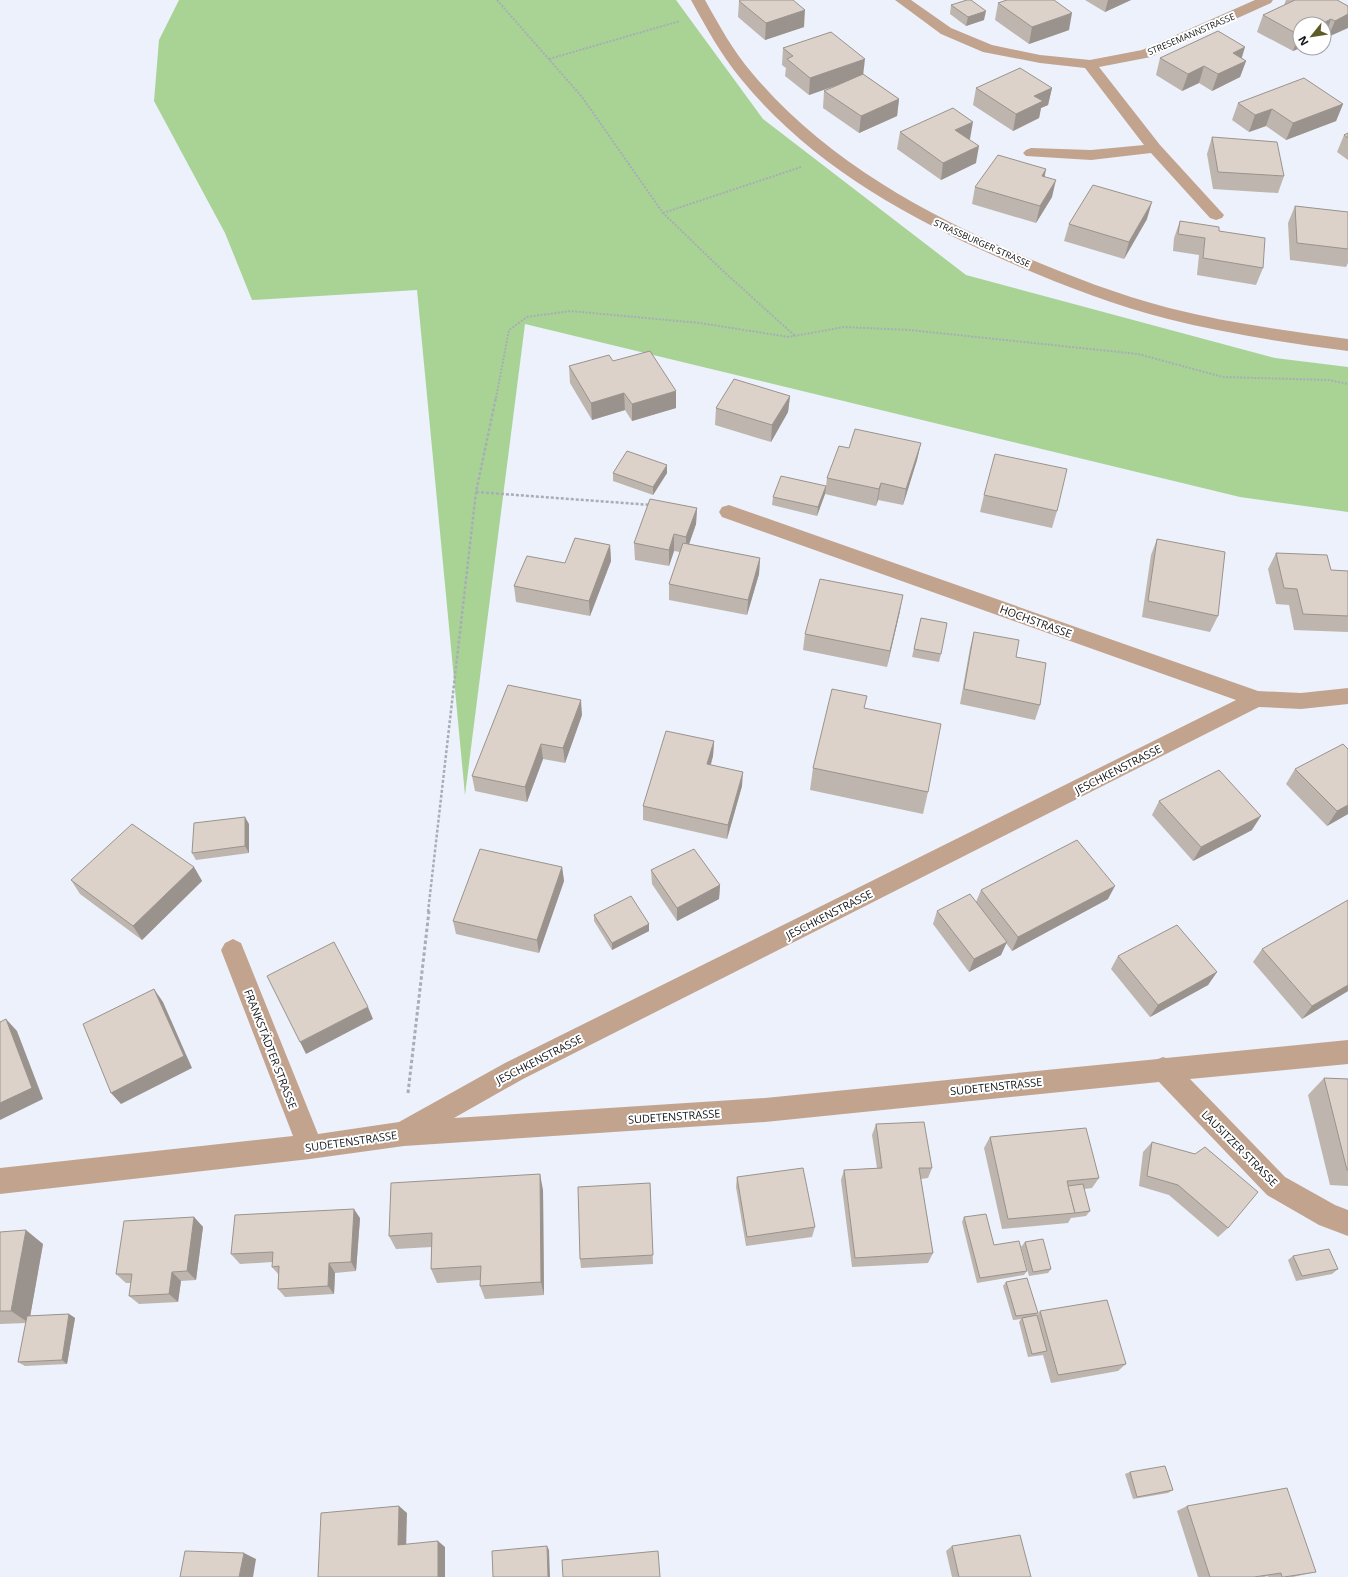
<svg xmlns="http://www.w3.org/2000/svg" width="1348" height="1577" font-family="'Open Sans',sans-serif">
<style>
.green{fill:#a8d394}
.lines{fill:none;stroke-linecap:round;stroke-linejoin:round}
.path-far2{stroke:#a9adb5;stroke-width:2;stroke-dasharray:2 1.5;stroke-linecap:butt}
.path-far1{stroke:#a9adb5;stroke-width:2.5;stroke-dasharray:3 2;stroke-linecap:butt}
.path{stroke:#a9adb5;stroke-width:3;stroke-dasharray:3.5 2.5;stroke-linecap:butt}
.minor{fill:#c2a38e;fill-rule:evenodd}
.wall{fill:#bdb5ae}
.shaded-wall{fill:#9a938d}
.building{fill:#dcd2ca;stroke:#9a938d}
.labels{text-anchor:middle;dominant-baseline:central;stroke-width:4;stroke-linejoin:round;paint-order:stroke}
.far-street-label{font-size:9px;fill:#121417;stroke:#fff}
.street-label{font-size:11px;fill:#121417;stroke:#fff}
</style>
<rect width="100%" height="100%" fill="#ecf1fc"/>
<!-- green -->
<polygon class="green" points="179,0 676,0 763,119 966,275 1275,358 1348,367 1348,512 1240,497 525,324 465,795 417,290 252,300 225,233 154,101 159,40"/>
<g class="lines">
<!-- path-far2 -->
<g class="path-far2">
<polyline points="497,0 582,97 663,213 722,270 795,336"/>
<polyline points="549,59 680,21"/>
<polyline points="663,213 801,167"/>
<polyline points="496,398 509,330 527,317 570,311 700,323 789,337 844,327 910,330 1138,354 1223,377 1329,380 1348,384"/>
</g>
<!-- path-far1 -->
<g class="path-far1">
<polyline points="476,492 651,505"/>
<polyline points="428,912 476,492 496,397"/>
</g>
<!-- path -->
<polyline class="path" points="408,1093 429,911"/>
<!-- minor -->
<g class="minor">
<path d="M691,0H705C719,25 733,51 752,73C823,158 922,213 1023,256C1070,276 1119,295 1169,308C1228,323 1288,331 1348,339V351C1288,343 1228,334 1168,319C1114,305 1062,285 1011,263C911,220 811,165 741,79C721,55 706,27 691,0Z"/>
<polygon points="895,0 911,0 951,28 992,45 1040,55 1090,60 1142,50 1255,0 1273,0 1271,3 1151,57 1099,67 1160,145 1224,215 1222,218 1216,220 1210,218 1151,153 1091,160 1026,156 1023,153 1026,150 1031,148 1091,150 1144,145 1085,68 1040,63 983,52 941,34"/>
<polygon points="729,505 1258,691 1301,693 1348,688 1348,704 1301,709 1259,707 523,1079 454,1118 765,1098 1158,1059 1163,1057 1166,1058 1348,1040 1348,1064 1190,1079 1285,1177 1335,1205 1348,1210 1348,1236 1319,1225 1267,1195 1159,1082 765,1122 404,1146 310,1159 0,1194 0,1168 293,1136 221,950 225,943 233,939 241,943 318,1134 399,1122 505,1063 1236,700 722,517 719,512 722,507"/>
</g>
</g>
<!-- wall -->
<g class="wall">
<polygon points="1085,0 1131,0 1105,12"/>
<polygon points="1286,0 1337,0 1348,6 1328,37 1325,36 1324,36 1324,24 1300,24 1300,48 1293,51 1257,32 1263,15 1284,5"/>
<polygon points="739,1 804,27 765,40 738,17"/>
<polygon points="998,3 1069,30 1029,44 995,20"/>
<polygon points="951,5 984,20 966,26 950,14"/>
<polygon points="783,48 863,74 899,99 897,116 859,133 823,108 824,91 835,86 809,95 785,76 786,68 782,65"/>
<polygon points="1160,58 1242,58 1246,61 1240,77 1212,91 1199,83 1182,91 1156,75"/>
<polygon points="976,88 1052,88 1048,105 1041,108 1039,118 1013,131 973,105"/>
<polygon points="1238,103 1343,104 1336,121 1286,140 1266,126 1249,132 1232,120"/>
<polygon points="900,132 970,139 969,139 976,163 941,180 897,149"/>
<polygon points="1348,133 1348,160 1337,152 1344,135"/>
<polygon points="1212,137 1284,176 1278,193 1213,189 1207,154"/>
<polygon points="1046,169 1045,176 1052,197 1036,223 972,204 975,187"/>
<polygon points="1295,206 1348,212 1348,263 1346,267 1290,260 1288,223"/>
<polygon points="1147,219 1124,259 1064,241 1069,224"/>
<polygon points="1180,221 1219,231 1263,268 1256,285 1197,275 1199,255 1173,251 1174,238"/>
<polygon points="569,366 676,408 632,421 625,410 592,420 570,383"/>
<polygon points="790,396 788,412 771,442 715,425 716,408"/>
<polygon points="921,443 917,460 903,505 878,500 876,506 825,494 817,516 772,505 773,497 826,486 827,478 849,448"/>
<polygon points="667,465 667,473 653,495 613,481 613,473"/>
<polygon points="984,495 1057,511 1052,528 980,512"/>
<polygon points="697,508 696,524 689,544 760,558 759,574 747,615 669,600 669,584 680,552 674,551 669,566 635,560 634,543"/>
<polygon points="1157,539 1218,616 1210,632 1142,617 1151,555"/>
<polygon points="610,545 611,561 590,616 516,602 514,586 565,563"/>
<polygon points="1276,553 1331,570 1348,571 1348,632 1294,630 1289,605 1276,604 1268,569"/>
<polygon points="900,611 887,667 803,650 805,634"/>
<polygon points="921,618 941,654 939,662 912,657"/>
<polygon points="974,632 1016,657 1040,705 1035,720 960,704 970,648"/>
<polygon points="865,708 928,792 923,814 810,790 813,768"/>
<polygon points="582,715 565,763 543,759 527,802 475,791 472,776"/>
<polygon points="714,741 713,756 711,765 742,786 727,839 643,820 643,806"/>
<polygon points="1348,749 1348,814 1327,826 1286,784 1295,769"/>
<polygon points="1159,801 1252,830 1193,861 1152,815"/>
<polygon points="249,824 249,853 196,860 192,853"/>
<polygon points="194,867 202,881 142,940 80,894 71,880"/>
<polygon points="562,867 564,881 539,953 456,934 453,921"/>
<polygon points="651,870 720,885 719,899 677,921 652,884"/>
<polygon points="981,890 1108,899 1012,951 1006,943 1001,955 969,972 933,924 937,911 976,902"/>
<polygon points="594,915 649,924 649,931 612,950 594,921"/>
<polygon points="1262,949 1348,991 1302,1019 1253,962"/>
<polygon points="1118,956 1217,972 1208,985 1150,1017 1111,969"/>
<polygon points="1324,1078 1348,1079 1348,1186 1330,1185 1308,1095"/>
<polygon points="876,1124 932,1168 928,1178 921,1179 933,1253 928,1263 852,1267 841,1180 844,1170 877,1168 872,1135"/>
<polygon points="990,1137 1099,1178 1092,1188 1084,1189 1090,1211 1086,1216 1071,1218 1068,1223 1002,1229 984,1148"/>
<polygon points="1152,1142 1228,1228 1218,1237 1169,1195 1139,1186 1143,1152"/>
<polygon points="737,1177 815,1227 812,1237 746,1246 736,1187"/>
<polygon points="650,1183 653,1264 581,1268 580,1259"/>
<polygon points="543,1190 544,1295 485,1299 480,1286 480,1280 437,1283 431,1269 432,1247 396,1249 389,1236"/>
<polygon points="194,1217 203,1227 196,1280 181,1281 178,1302 139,1304 129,1296 131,1283 126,1283 116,1274"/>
<polygon points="964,1217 994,1245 1027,1271 1024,1275 977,1283 962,1222"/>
<polygon points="360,1218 356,1271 335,1273 334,1294 285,1297 278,1289 279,1275 272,1267 272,1262 240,1264 231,1254"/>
<polygon points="0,1232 43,1244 30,1316 69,1314 75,1318 67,1364 25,1366 18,1362 26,1323 0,1324"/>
<polygon points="1025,1242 1051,1269 1048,1273 1029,1276 1021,1247"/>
<polygon points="1293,1256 1338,1269 1332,1274 1296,1281 1288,1260"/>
<polygon points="1006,1282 1038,1313 1035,1316 1037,1315 1040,1311 1126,1364 1118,1371 1051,1383 1043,1355 1028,1357 1019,1322 1021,1319 1013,1320 1003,1286"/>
<polygon points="1130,1472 1173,1490 1168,1493 1133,1499 1125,1474"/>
<polygon points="1187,1506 1316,1572 1302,1575 1293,1577 1268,1577 1268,1576 1264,1577 1198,1577 1177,1511"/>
<polygon points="952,1546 1031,1577 952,1577 946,1551"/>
</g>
<!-- shaded-wall -->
<g class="shaded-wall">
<polygon points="1108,0 1131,0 1105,12"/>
<polygon points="805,10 804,27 765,40 766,23"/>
<polygon points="986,11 984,20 966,26 968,17"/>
<polygon points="1072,13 1069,30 1029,44 1032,27"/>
<polygon points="1348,14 1348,28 1328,37 1335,21"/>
<polygon points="1331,19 1325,36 1324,36 1324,24 1321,24"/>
<polygon points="1300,34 1300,48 1293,51 1299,35"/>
<polygon points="1245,47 1240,64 1246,61 1240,77 1212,91 1218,74 1233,53"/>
<polygon points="865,59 863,76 809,95 810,78"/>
<polygon points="1204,66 1199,83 1182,91 1188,74"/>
<polygon points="1052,88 1048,105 1041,108 1039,118 1013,131 1016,114 1034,96"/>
<polygon points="899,99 897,116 859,133 861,116"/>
<polygon points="1343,104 1336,121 1286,140 1293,123"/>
<polygon points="1272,109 1266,126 1249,132 1255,115"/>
<polygon points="973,122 970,139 952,147 955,130"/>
<polygon points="979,146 976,163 941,180 943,163"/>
<polygon points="1046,169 1042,186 1042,176"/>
<polygon points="1056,180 1052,197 1036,223 1040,206"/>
<polygon points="1152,202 1147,219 1124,259 1129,242"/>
<polygon points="676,391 676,408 632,421 632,404"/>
<polygon points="624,393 625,410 592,420 591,403"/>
<polygon points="790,396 788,412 771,442 772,425"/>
<polygon points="921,443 917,460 903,505 906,489"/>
<polygon points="667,465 667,473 653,495 653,487"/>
<polygon points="881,483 878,500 876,506 879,489"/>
<polygon points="826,486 825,494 817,516 818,507"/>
<polygon points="697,508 696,524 686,553 686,537"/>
<polygon points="674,534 674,551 669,566 669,550"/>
<polygon points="610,545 611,561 590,616 589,601"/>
<polygon points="760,558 759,574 747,615 748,600"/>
<polygon points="903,595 900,611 887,667 890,651"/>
<polygon points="581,700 582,715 565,763 563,748"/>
<polygon points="714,741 713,756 706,779 707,764"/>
<polygon points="541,744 543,759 527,802 525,787"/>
<polygon points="743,772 742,786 727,839 728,825"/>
<polygon points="1348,805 1348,814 1327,826 1337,811"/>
<polygon points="1261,816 1252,830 1193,861 1201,847"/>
<polygon points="245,817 249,824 249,853 245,846"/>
<polygon points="194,867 202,881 142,940 133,926"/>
<polygon points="562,867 564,881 539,953 537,940"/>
<polygon points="720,885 719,899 677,921 677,908"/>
<polygon points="1115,886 1108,899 1012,951 1018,937"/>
<polygon points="649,924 649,931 612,950 612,943"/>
<polygon points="1007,942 1001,955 969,972 974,959"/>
<polygon points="1217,972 1208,985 1150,1017 1158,1005"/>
<polygon points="1348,985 1348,991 1302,1019 1312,1006"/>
<polygon points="154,989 163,1002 192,1068 121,1104 111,1093"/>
<polygon points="368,1007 373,1019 306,1054 300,1042"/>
<polygon points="6,1019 17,1031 43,1099 0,1120 0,1103"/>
<polygon points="540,1174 543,1190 544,1295 541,1282"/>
<polygon points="354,1209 360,1218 356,1271 351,1262"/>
<polygon points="194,1217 203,1227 196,1280 187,1271"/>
<polygon points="26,1230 43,1244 29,1323 11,1311"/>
<polygon points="329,1263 335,1273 334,1294 328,1286"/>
<polygon points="172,1272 181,1281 178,1302 169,1294"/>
<polygon points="69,1314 75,1318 67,1364 62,1360"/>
<polygon points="399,1506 407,1513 406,1551 398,1545"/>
<polygon points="438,1541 445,1547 445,1577 438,1577"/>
<polygon points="547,1546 549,1550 550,1577 548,1577"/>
<polygon points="244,1553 256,1559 253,1577 239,1577"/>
</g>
<!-- building -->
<g class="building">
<polygon points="741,0 793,0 805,10 766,23 739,1"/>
<polygon points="967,0 971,0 986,11 968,17 951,5"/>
<polygon points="1007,0 1054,0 1072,13 1032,27 998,3"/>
<polygon points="1295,0 1337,0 1348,6 1348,14 1335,21 1331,19 1321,24 1300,24 1300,34 1299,35 1263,15"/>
<polygon points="1218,31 1245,47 1233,53 1246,61 1218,74 1204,66 1188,74 1160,58"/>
<polygon points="831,32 865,59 810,78 787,59 793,56 783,48"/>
<polygon points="1020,68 1052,88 1034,96 1043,101 1016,114 976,88"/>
<polygon points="863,74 899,99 861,116 824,91"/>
<polygon points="1304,78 1343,104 1293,123 1272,109 1255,115 1238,103"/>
<polygon points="953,108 973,122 955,130 979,146 943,163 900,132"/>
<polygon points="1348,133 1348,138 1344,135"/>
<polygon points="1212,137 1277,142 1284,176 1218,172"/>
<polygon points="998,155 1046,169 1042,176 1056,180 1040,206 975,187"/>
<polygon points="1093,185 1152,202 1129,242 1069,224"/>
<polygon points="1295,206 1348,212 1348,249 1297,243"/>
<polygon points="1180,221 1219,227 1219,231 1265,238 1263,268 1203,258 1205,238 1178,234"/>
<polygon points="650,351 676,391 632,404 624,393 591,403 569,366 609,355 613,361"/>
<polygon points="734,379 790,396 772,425 716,408"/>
<polygon points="855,429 921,443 906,489 881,483 879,489 827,478 839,446 849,448"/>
<polygon points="627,451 667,465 653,487 613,473"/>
<polygon points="995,454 1067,469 1057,511 984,495"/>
<polygon points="781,476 826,486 818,507 773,497"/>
<polygon points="650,499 697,508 686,537 674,534 669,550 634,543"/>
<polygon points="575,538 610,545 589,601 514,586 527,556 565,563"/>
<polygon points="1157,539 1225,552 1218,616 1148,601"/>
<polygon points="683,543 760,558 748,600 669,584"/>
<polygon points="1276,553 1327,555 1331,570 1348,571 1348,616 1303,614 1297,589 1284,588"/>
<polygon points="820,579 903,595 890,651 805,634"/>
<polygon points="921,618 947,623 941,654 914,649"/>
<polygon points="974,632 1019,640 1016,657 1046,663 1040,705 964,689"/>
<polygon points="508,685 581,700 563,748 541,744 525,787 472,776"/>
<polygon points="832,689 867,696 864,708 941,724 928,792 813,768"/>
<polygon points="666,731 714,741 707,764 743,772 728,825 643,806"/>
<polygon points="1343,744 1348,749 1348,805 1337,811 1295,769"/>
<polygon points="1219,770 1261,816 1201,847 1159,801"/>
<polygon points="245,817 245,846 192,853 194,823"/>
<polygon points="132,824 194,867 133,926 71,880"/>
<polygon points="1077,840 1115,886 1018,937 981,890"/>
<polygon points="480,849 562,867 537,940 453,921"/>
<polygon points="694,849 720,885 677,908 651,870"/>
<polygon points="970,894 1007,942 974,959 937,911"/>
<polygon points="631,896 649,924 612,943 594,915"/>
<polygon points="1348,900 1348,985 1312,1006 1262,949"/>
<polygon points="1177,925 1217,972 1158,1005 1118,956"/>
<polygon points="334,942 368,1007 300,1042 267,976"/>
<polygon points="154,989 184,1056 111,1093 83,1024"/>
<polygon points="6,1019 32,1088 0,1103 0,1022"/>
<polygon points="1324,1078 1348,1079 1348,1170 1347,1170"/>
<polygon points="924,1122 932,1168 919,1168 933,1253 855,1258 844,1170 882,1168 876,1124"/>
<polygon points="1086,1128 1099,1178 1067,1181 1075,1213 1008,1219 990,1137"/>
<polygon points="1152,1142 1195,1154 1205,1147 1258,1192 1228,1228 1178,1185 1147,1176"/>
<polygon points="803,1168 815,1227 747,1237 737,1177"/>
<polygon points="540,1174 541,1282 480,1286 481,1266 431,1269 432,1233 389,1236 391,1183"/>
<polygon points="650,1183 653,1255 580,1259 578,1187"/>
<polygon points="1083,1184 1090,1211 1075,1213 1068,1186"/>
<polygon points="354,1209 351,1262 329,1263 328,1286 278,1289 279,1266 272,1267 273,1252 231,1254 235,1215"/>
<polygon points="986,1214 994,1245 1019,1241 1027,1271 980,1278 964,1217"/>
<polygon points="194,1217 187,1271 172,1272 169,1294 129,1296 132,1274 116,1274 124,1221"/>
<polygon points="26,1230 11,1311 0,1311 0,1232"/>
<polygon points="1043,1239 1051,1269 1033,1272 1025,1242"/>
<polygon points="1329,1249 1338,1269 1302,1276 1293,1256"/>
<polygon points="1027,1278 1038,1313 1016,1316 1006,1282"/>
<polygon points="1107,1300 1126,1364 1058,1375 1040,1311"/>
<polygon points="69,1314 62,1360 18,1362 27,1316"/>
<polygon points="1037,1315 1047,1351 1032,1354 1022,1318"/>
<polygon points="1165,1466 1173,1490 1137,1497 1130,1472"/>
<polygon points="1287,1488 1316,1572 1284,1577 1282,1577 1281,1573 1254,1577 1210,1577 1187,1506"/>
<polygon points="399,1506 398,1545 438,1541 438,1577 318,1577 321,1513"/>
<polygon points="1020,1535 1031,1577 959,1577 952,1546"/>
<polygon points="547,1546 548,1577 493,1577 492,1551"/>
<polygon points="185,1551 244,1553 239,1577 180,1577"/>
<polygon points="658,1551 660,1577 563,1577 562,1560"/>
</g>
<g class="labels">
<!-- far-street labels -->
<g class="far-street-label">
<text transform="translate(1191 34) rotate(-23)">STRESEMANNSTRASSE</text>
<text transform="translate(982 243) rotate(24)">STRASSBURGER STRASSE</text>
</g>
<!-- street labels -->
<g class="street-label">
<text transform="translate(1036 621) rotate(20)">HOCHSTRASSE</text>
<text transform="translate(1118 769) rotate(-27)">JESCHKENSTRASSE</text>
<text transform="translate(829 914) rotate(-27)">JESCHKENSTRASSE</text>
<text transform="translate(271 1049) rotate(69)">FRANKSTÄDTER STRASSE</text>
<text transform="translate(539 1059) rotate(-27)">JESCHKENSTRASSE</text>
<text transform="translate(996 1086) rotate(-6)">SUDETENSTRASSE</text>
<text transform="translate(674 1116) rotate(-4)">SUDETENSTRASSE</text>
<text transform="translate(351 1141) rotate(-8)">SUDETENSTRASSE</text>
<text transform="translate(1240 1148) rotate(45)">LAUSITZER STRASSE</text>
</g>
</g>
<!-- north arrow -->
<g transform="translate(1312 36) rotate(240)"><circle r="19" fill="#ffffff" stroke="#a0a1a2"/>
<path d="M0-3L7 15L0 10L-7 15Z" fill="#5d5b28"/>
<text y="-6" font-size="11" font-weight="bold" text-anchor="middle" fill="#121417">N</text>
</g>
</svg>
